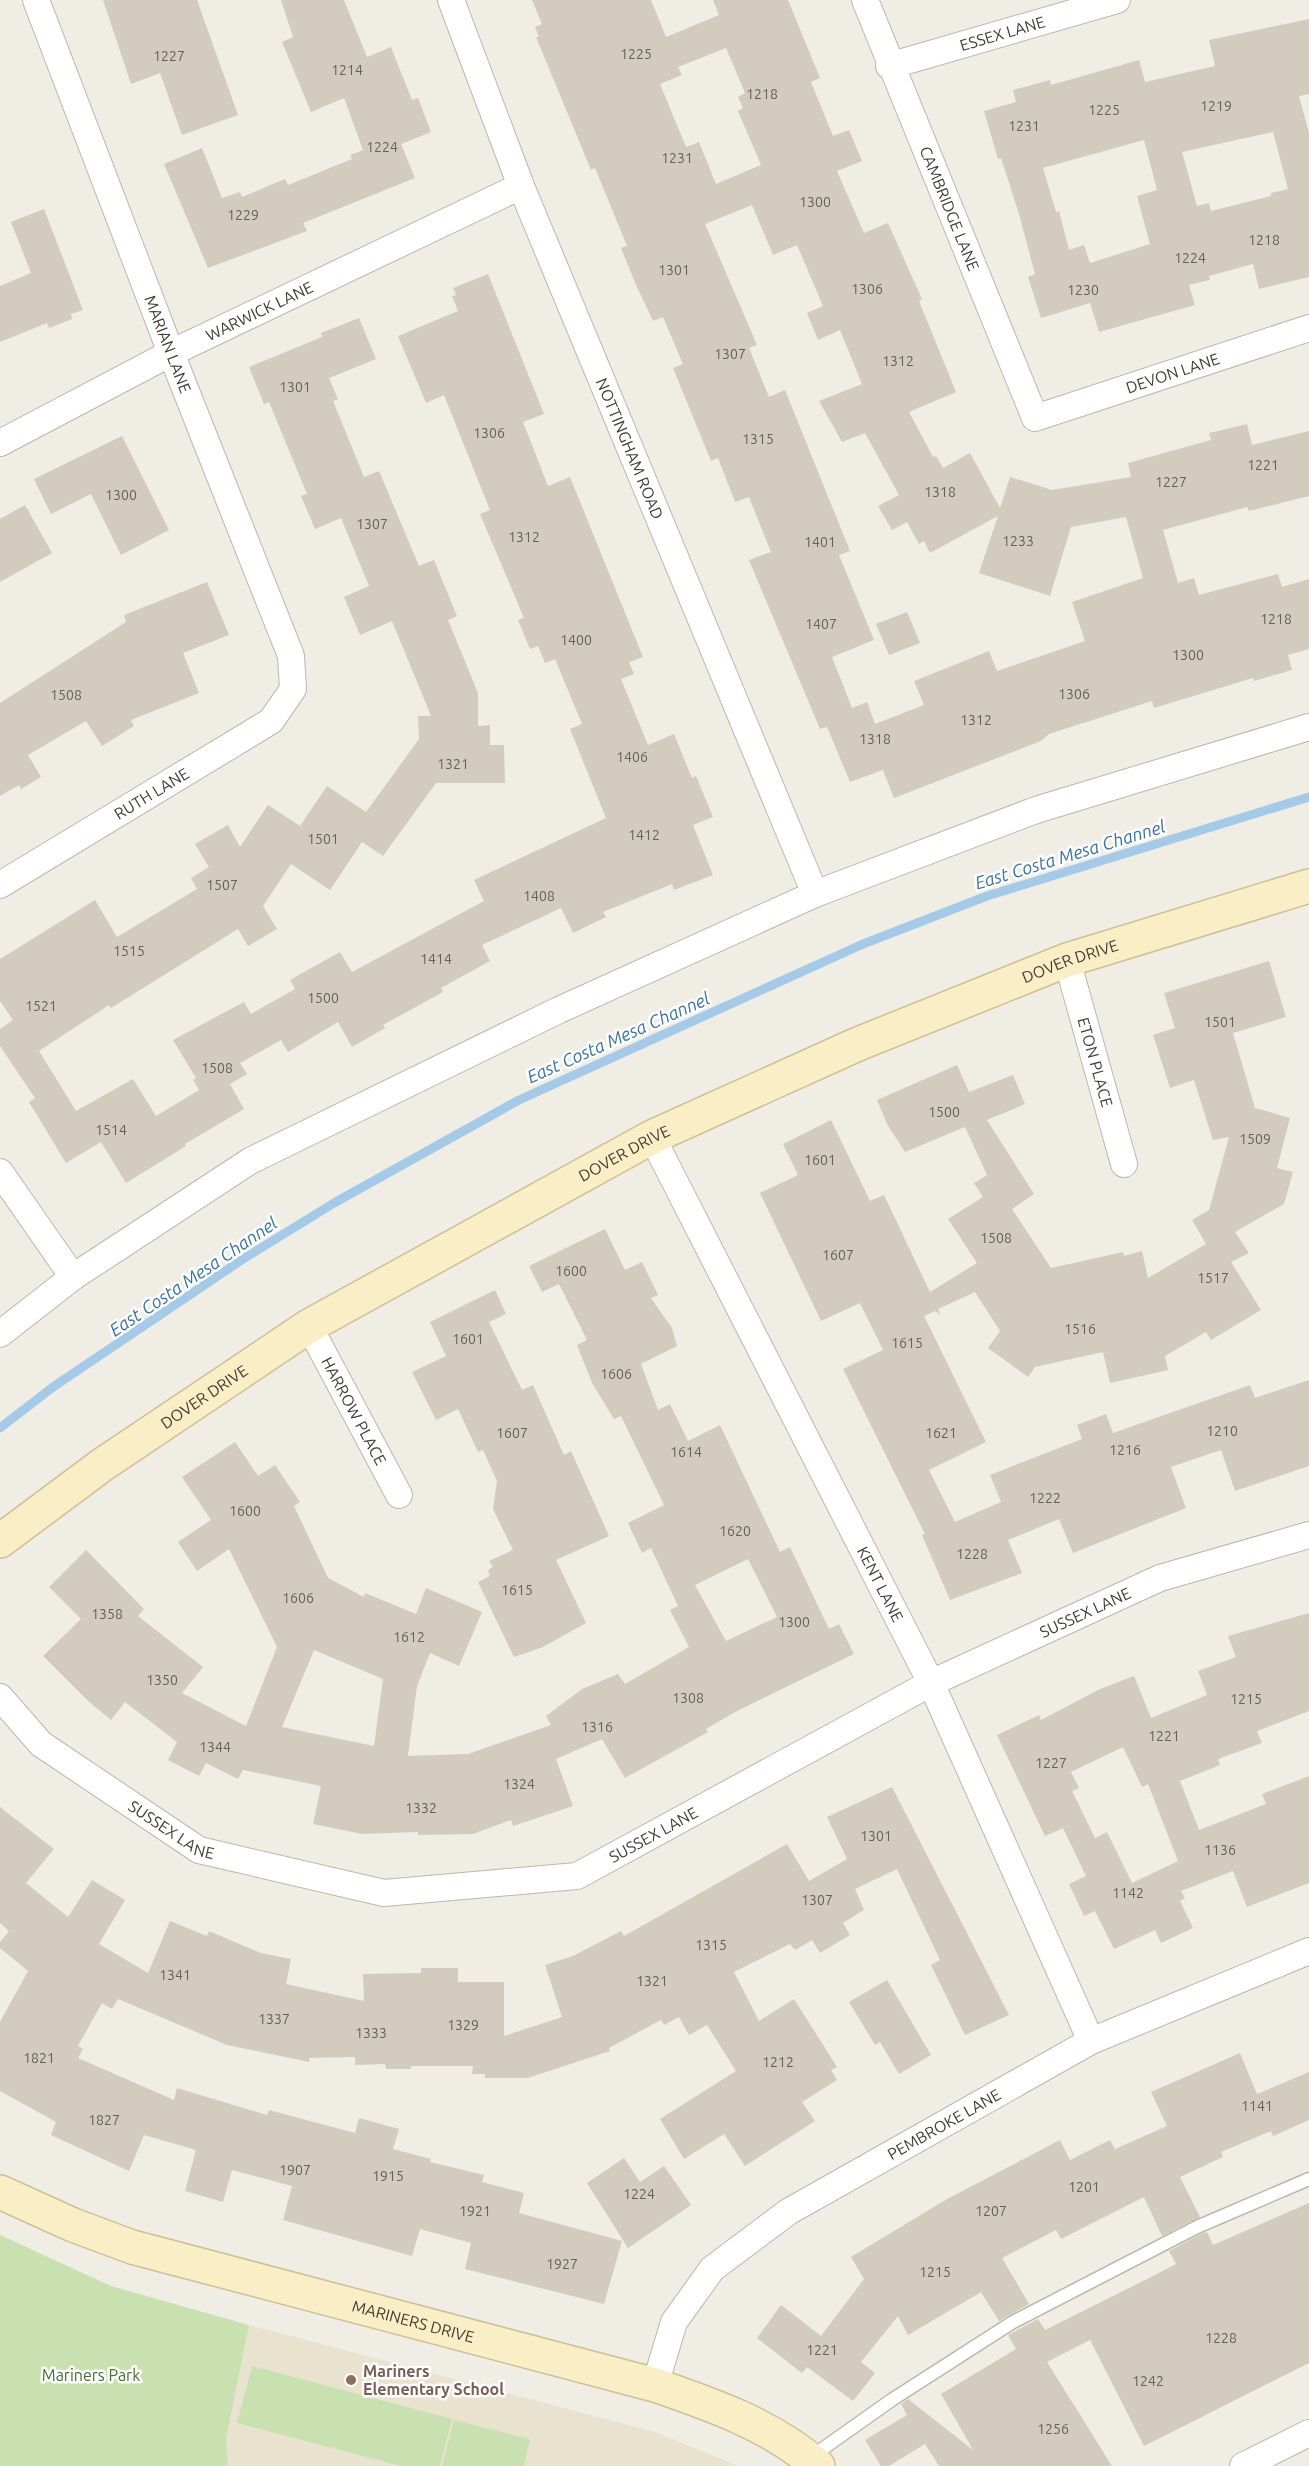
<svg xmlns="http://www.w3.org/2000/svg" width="1309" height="2466" font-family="Ubuntu,sans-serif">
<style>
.education{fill:#e8e2cf}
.green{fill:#c9e1b0}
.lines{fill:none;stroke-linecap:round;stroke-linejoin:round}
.stream{stroke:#a5cae8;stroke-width:9}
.building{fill:#d3cbbe;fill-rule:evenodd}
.lane-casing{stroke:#bdb7ab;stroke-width:15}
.street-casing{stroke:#bdb7ab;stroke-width:28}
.secondary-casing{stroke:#ccc097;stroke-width:36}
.lane{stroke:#fff;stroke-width:12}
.street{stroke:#fff;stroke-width:26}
.secondary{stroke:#f9eec5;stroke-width:33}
.education-dot{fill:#8d6e63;stroke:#fff;stroke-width:2}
.labels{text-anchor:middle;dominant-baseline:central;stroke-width:5;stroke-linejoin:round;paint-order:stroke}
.number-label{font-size:14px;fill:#666057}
.street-label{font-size:16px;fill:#413d35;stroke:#fff}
.education-label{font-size:16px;font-weight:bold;fill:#785e54;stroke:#fff;text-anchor:start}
.park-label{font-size:16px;fill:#446d2e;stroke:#fff}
.water-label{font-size:18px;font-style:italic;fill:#3972a2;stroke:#fff}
</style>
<rect width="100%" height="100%" fill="#f0ede4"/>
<!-- education -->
<polygon class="education" points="249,2325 655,2432 738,2466 228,2466 226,2439"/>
<!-- green -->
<g class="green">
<polygon points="0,2235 111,2286 249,2325 226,2439 228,2466 0,2466"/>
<polygon points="252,2366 452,2419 440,2466 401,2466 237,2423"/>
<polygon points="454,2420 530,2439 524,2466 442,2466"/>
</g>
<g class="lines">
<!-- stream -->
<polyline class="stream" points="0,1428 53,1387 243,1259 334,1203 519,1100 863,944 987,896 1309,797"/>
</g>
<!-- building -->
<g class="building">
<polygon points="103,0 197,0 238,115 182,135 160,73 131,84"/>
<polygon points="281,0 344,0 367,57 391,47 412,100 418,98 431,132 401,144 415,178 303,223 307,231 208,268 164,164 202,148 222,198 240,192 242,197 285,179 288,185 352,159 350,155 363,150 344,98 311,112 282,42 293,37"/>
<path d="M532,0H651L666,37L719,15L713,0H788L820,78L811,82L833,136L849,130L862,161L837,171L864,233L888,223L922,299L919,301L956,392L909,412L933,457L936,456L943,468L970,453L1000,508L1010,477L1052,490L1131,477L1128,463L1211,440L1209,433L1247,424L1252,445L1309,431V496L1249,511L1247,507L1163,530L1178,583L1194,578L1199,595L1278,574L1282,587L1309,579V649L1288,655L1292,670L1254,681L1253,678L1154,708L1152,701L1049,734L1041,741L894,798L883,770L850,782L827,727L820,729L749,560L771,552L749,497L735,502L718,458L711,461L673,368L683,364L663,317L653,321L636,285L621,248L627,246L595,168L591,170L536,37H539L535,27L542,24ZM726,48L745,93L738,97L743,108L738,111L761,165L716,184L699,142L686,147L660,84L682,75L678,67ZM752,205L773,255L797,245L823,306L807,313L818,340L840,330L862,384L819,401L842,442L865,433L899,495L878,506L892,530L907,522L919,544L924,541L930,553L998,516L979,573L1050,596L1071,527L1126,517L1143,578L1072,602L1085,641L997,671L989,651L914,681L924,705L875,724L867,702L852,708L832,657L874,640L839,555L850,551L785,390L769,397L749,348L757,345L705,224Z"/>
<path d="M1309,19V94L1299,96L1309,133V277L1259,289L1253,264L1209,276L1210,280L1189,285L1195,305L1099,332L1090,303L1041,318L1028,277L1035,274L1019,214L1001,158L998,159L984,111L1016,102L1013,90L1050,80L1051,85L1139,60L1145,82L1215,66L1209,40ZM1273,132L1288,189L1271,193V196L1211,211L1209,203L1197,206L1182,152ZM1144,140L1157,190L1137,196L1150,244L1090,263L1084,245L1069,250L1059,211L1056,212L1043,168Z"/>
<polygon points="44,209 83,310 71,314 72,319 49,328 47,323 0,342 0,286 31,273 11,222"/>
<polygon points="488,274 544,414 523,422 548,486 570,477 643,657 629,662 634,674 621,679 648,745 674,734 692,778 696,776 713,817 693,825 713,875 674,890 672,884 603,912 606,917 573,933 561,908 482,945 490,961 441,988 443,992 383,1025 385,1028 352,1047 338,1022 288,1052 281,1040 240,1063 247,1074 230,1084 244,1109 185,1144 186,1146 126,1183 101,1142 66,1163 29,1102 35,1098 0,1046 0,1029 13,1020 0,1001 0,959 95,900 117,937 197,889 191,878 209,867 195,844 228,825 240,847 268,805 300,826 327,786 366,812 419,739 418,716 431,716 392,621 360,635 344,597 369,586 341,518 315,529 301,496 307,494 269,402 264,404 249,367 322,337 321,333 359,318 376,359 329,378 338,399 333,401 364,477 379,471 419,566 434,560 457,616 448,620 478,693 478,726 490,725 490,745 504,745 505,783 436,783 383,856 362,842 330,890 291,864 263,906 277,929 248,946 238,929 111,1008 109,1005 39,1051 76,1111 133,1079 156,1116 199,1090 193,1080 196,1078 173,1040 244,1002 251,1014 295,989 290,980 340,952 352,972 484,901 474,880 606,818 570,729 582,724 555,659 545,663 538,646 530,649 518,620 524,618 480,514 490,510 444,395 426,403 398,336 458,311 452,296 456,295 453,288"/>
<polygon points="122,436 169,530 121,555 91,494 51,514 34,479"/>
<polygon points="25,505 52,553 0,582 0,519"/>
<polygon points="207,582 229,635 183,653 199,693 131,720 134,726 102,746 86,721 28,755 41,777 21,789 19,785 0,796 0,703 126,622 124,615"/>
<polygon points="907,612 920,643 889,655 876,624"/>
<polygon points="1269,961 1286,1017 1233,1033 1255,1108 1290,1118 1277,1168 1293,1172 1284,1204 1235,1232 1249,1253 1231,1262 1261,1310 1211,1340 1206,1332 1165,1356 1168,1370 1110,1383 1103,1352 1035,1367 1028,1377 988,1348 1000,1331 975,1292 938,1309 941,1315 935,1311 924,1316 986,1442 929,1470 955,1522 1001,1502 990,1475 1082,1439 1077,1425 1106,1414 1113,1433 1250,1385 1255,1398 1309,1380 1309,1466 1235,1491 1221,1450 1171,1467 1186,1508 1073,1553 1059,1519 1008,1540 1022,1573 950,1600 922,1535 925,1534 843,1369 883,1350 860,1303 821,1321 760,1193 798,1175 783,1144 831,1120 870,1201 884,1195 930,1292 977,1263 948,1219 983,1197 974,1183 987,1175 965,1127 905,1152 887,1124 877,1100 957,1065 969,1092 1013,1075 1025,1104 987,1120 1034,1194 1012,1209 1051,1268 1123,1252 1124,1256 1142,1251 1148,1278 1206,1244 1192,1220 1209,1210 1229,1137 1213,1140 1194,1080 1170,1088 1153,1035 1175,1028 1164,993"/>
<path d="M605,1229L625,1270L642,1262L658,1295L651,1298L672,1328L677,1346L641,1364L658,1410L670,1404L688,1441L720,1425L780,1552L790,1547L829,1629L839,1624L854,1654L735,1712L706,1729L708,1732L625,1778L602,1739L556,1759L573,1806L513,1826L511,1820L473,1834L418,1835V1832L362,1834L313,1824L321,1786L243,1770L238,1779L206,1763L199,1776L168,1760L177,1742L125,1702L111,1720L88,1701L43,1656L81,1619L49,1587L86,1550L144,1609L138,1616L203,1667L182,1693L246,1726L277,1647L229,1549L197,1571L178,1542L211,1520L182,1477L235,1442L258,1476L275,1465L300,1502L294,1506L328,1578L364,1597L365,1593L416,1614L426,1588L482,1612L459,1666L430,1653L417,1686L408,1756L468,1754L551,1725L546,1716L582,1689L618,1674L625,1684L689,1647L670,1610L678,1606L651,1548L642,1553L628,1523L664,1505L621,1416L614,1419L592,1383L577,1345L587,1340L559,1284L542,1292L529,1266ZM748,1559L777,1617L726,1641L695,1585ZM314,1650L383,1679L374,1746L282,1727Z"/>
<polygon points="495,1290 506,1314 489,1322 522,1390 533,1385 564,1455 571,1451 609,1536 556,1560 586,1623 543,1647 514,1657 478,1582 490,1576 488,1570 493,1567 489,1561 513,1550 493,1509 497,1481 483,1450 478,1452 458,1409 436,1420 412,1372 446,1356 430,1322"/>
<path d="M1309,1613V1711L1257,1731L1262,1743L1218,1759L1220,1765L1180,1781L1199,1830L1266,1804L1262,1794L1309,1776V1883L1247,1907L1233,1871L1181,1891L1185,1898L1180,1901L1193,1928L1161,1943L1155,1930L1114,1949L1095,1911L1084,1916L1069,1884L1086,1876L1063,1828L1045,1836L997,1735L1039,1715L1041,1720L1100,1689L1134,1676L1151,1718L1207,1695L1198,1671L1236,1657L1228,1636ZM1123,1747L1142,1787L1148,1784L1178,1861L1132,1883L1107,1832L1095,1838L1072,1791L1079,1788L1071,1772Z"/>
<polygon points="892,1787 1009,2015 965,2035 931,1965 940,1960 897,1869 855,1889 864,1910 843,1923 850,1935 820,1953 812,1940 795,1950 790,1944 734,1972 759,2021 794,1999 837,2067 831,2070 837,2080 802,2102 815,2121 745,2166 724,2134 684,2159 660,2119 736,2071 707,2025 689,2035 679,2017 664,2025 661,2020 609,2048 610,2051 528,2078 485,2078 485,2074 472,2074 473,2066 411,2066 411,2069 386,2069 385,2064 355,2065 355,2057 309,2058 309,2062 227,2045 118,1999 112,2009 102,2003 78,2046 83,2049 78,2058 174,2100 177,2088 267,2115 269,2110 355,2133 359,2118 399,2129 393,2149 431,2159 430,2162 484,2175 482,2182 524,2193 519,2213 622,2241 604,2304 465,2269 471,2243 420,2229 412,2256 283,2220 292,2186 232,2170 223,2202 185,2191 196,2150 144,2135 129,2171 51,2135 56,2122 0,2091 0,2022 28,1971 0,1948 0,1942 9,1931 0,1923 0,1807 54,1849 26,1883 68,1917 92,1880 125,1900 99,1944 148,1973 170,1921 207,1936 209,1931 261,1953 291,1959 286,1984 364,2001 363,1974 421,1973 421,1968 458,1968 458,1982 504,1982 504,2036 562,2017 545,1965 573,1956 621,1931 624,1936 787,1844 809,1881 847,1859 827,1817"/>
<polygon points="887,1980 931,2055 899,2074 880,2042 875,2045 849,2002"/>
<polygon points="1240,2053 1257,2094 1309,2072 1309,2120 1273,2136 1271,2131 1221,2152 1223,2157 1180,2177 1200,2217 1162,2236 1144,2197 1061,2239 1056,2230 1002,2258 1029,2304 999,2321 981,2292 908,2335 898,2316 861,2362 875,2373 853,2401 807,2367 802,2373 757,2338 781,2305 821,2336 864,2279 851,2257 947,2199 1060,2140 1070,2160 1110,2140 1115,2149 1167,2126 1151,2092"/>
<polygon points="624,2158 640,2182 664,2166 691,2205 628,2248 587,2183"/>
<polygon points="1309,2203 1309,2363 1144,2446 1090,2340 1047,2362 1112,2466 939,2466 925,2444 889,2466 881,2466 865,2440 907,2415 901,2404 908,2399 973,2450 941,2394 1016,2349 1008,2335 1038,2319 1045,2330 1155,2275 1176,2264 1169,2251 1201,2234 1207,2232 1213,2245"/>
</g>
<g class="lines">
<!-- lane casing -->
<g class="lane-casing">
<polyline id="lane" points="811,2457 893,2399 1013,2322 1197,2227 1309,2179"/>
</g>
<!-- street casing -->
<g class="street-casing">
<g id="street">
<path id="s1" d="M451,0L521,186L815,894"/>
<path id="s2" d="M865,0L1035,418L1309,328"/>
<path id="s3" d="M889,66L1117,0"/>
<path id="s4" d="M0,443L171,353L521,186"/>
<path id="s5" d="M0,885L271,721L293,689L291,656L171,353L36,0"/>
<path id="s6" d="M1067,960L1124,1164"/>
<path id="s7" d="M652,1137L931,1683L1091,2041"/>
<polyline points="0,1172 73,1277"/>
<path id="s8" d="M309,1326L399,1495"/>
<polyline points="0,1334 73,1277 250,1161 559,1010 815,894 1036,810 1309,727"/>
<path id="s9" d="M0,1697L41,1744L199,1850L384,1893L577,1876L931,1683L1160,1578L1309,1535"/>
<path id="s10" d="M655,2385L674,2322L712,2269L788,2212L1091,2041L1309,1951"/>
<polyline points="1243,2466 1309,2433"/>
</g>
</g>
<!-- secondary casing -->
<g class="secondary-casing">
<g id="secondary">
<path id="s11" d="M0,1541L102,1465L309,1326L652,1137L858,1044L1067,960L1309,886"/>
<path id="s12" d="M0,2192L73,2225L132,2247L655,2385C713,2405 771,2425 818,2466"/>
</g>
</g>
<!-- lane -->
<use href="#lane" class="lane"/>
<!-- street -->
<use href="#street" class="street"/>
<!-- secondary -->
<use href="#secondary" class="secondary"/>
</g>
<!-- markers -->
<circle class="education-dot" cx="351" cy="2380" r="6"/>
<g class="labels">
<!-- number labels -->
<g class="number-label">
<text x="636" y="54">1225</text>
<text x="169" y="56">1227</text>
<text x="347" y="70">1214</text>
<text x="762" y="94">1218</text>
<text x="1216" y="106">1219</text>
<text x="1104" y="110">1225</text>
<text x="1024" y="126">1231</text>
<text x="382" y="147">1224</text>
<text x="677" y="158">1231</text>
<text x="815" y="202">1300</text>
<text x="243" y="215">1229</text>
<text x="1264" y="240">1218</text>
<text x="1190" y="258">1224</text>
<text x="674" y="270">1301</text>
<text x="867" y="289">1306</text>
<text x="1083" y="290">1230</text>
<text x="730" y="354">1307</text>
<text x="898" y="361">1312</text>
<text x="295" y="387">1301</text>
<text x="489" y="433">1306</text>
<text x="758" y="439">1315</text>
<text x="1263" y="465">1221</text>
<text x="1171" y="482">1227</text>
<text x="940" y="492">1318</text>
<text x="121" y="495">1300</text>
<text x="372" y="524">1307</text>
<text x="524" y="537">1312</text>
<text x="1018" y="541">1233</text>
<text x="820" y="542">1401</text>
<text x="1276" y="619">1218</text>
<text x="821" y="624">1407</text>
<text x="576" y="640">1400</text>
<text x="1188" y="655">1300</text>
<text x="1074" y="694">1306</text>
<text x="66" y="695">1508</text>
<text x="976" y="720">1312</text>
<text x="875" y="739">1318</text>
<text x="632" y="757">1406</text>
<text x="453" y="764">1321</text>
<text x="644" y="835">1412</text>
<text x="323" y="839">1501</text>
<text x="222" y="885">1507</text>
<text x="539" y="896">1408</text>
<text x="129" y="951">1515</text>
<text x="436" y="959">1414</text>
<text x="323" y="998">1500</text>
<text x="41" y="1006">1521</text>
<text x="1220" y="1022">1501</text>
<text x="217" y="1068">1508</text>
<text x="944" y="1112">1500</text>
<text x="111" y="1130">1514</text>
<text x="1255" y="1139">1509</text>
<text x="820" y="1160">1601</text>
<text x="996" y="1238">1508</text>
<text x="838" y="1255">1607</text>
<text x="571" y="1271">1600</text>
<text x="1213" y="1278">1517</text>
<text x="1080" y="1329">1516</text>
<text x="468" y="1339">1601</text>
<text x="907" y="1343">1615</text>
<text x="616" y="1374">1606</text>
<text x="1222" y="1431">1210</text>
<text x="512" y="1433">1607</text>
<text x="941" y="1433">1621</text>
<text x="1125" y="1450">1216</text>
<text x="686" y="1452">1614</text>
<text x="1045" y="1498">1222</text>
<text x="245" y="1511">1600</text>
<text x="735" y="1531">1620</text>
<text x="972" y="1554">1228</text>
<text x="517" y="1590">1615</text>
<text x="298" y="1598">1606</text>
<text x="107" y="1614">1358</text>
<text x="794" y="1622">1300</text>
<text x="409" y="1637">1612</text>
<text x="162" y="1680">1350</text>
<text x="688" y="1698">1308</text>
<text x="1246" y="1699">1215</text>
<text x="597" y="1727">1316</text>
<text x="1164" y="1736">1221</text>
<text x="215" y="1747">1344</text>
<text x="1051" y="1763">1227</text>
<text x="519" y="1784">1324</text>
<text x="421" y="1808">1332</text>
<text x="876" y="1836">1301</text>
<text x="1220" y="1850">1136</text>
<text x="1128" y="1893">1142</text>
<text x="817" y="1900">1307</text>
<text x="711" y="1945">1315</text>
<text x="175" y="1975">1341</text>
<text x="652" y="1981">1321</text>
<text x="274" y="2019">1337</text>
<text x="463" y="2025">1329</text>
<text x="371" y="2033">1333</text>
<text x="39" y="2058">1821</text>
<text x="778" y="2062">1212</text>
<text x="1257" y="2106">1141</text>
<text x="104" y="2120">1827</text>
<text x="295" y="2170">1907</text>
<text x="388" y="2176">1915</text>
<text x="1084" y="2187">1201</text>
<text x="639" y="2194">1224</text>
<text x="475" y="2211">1921</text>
<text x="991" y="2211">1207</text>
<text x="562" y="2264">1927</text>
<text x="935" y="2272">1215</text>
<text x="1221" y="2338">1228</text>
<text x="822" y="2350">1221</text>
<text x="1148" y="2381">1242</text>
<text x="1053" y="2429">1256</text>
</g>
<!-- street labels -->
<g class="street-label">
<text stroke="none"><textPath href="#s3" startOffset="118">ESSEX LANE</textPath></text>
<text stroke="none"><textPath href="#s2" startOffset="225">CAMBRIDGE LANE</textPath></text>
<text stroke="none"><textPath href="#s4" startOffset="291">WARWICK LANE</textPath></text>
<text transform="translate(168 344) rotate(69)">MARIAN LANE</text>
<text stroke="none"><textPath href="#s2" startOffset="596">DEVON LANE</textPath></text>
<text stroke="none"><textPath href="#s1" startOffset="483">NOTTINGHAM ROAD</textPath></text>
<text stroke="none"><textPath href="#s5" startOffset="177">RUTH LANE</textPath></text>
<text stroke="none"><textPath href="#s11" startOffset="1222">DOVER DRIVE</textPath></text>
<text stroke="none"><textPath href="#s6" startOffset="106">ETON PLACE</textPath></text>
<text stroke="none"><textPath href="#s11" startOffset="736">DOVER DRIVE</textPath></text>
<text stroke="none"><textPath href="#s11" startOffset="250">DOVER DRIVE</textPath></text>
<text stroke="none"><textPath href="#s8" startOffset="96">HARROW PLACE</textPath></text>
<text stroke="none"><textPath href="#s7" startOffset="502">KENT LANE</textPath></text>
<text stroke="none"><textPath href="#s9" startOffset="1209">SUSSEX LANE</textPath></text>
<text stroke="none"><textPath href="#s9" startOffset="219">SUSSEX LANE</textPath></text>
<text stroke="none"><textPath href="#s9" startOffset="723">SUSSEX LANE</textPath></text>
<text stroke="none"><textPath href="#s10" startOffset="405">PEMBROKE LANE</textPath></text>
<text stroke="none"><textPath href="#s12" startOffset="434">MARINERS DRIVE</textPath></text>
</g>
<!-- education labels -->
<g class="education-label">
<text x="363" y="2371">Mariners<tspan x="363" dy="18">Elementary School</tspan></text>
</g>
<!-- park labels -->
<g class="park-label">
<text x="91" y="2375">Mariners Park</text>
</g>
<!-- water labels -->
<g class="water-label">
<text transform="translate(1070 854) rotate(-17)">East Costa Mesa Channel</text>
<text transform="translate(618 1037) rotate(-24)">East Costa Mesa Channel</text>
<text transform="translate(193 1276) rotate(-34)">East Costa Mesa Channel</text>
</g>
</g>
</svg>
